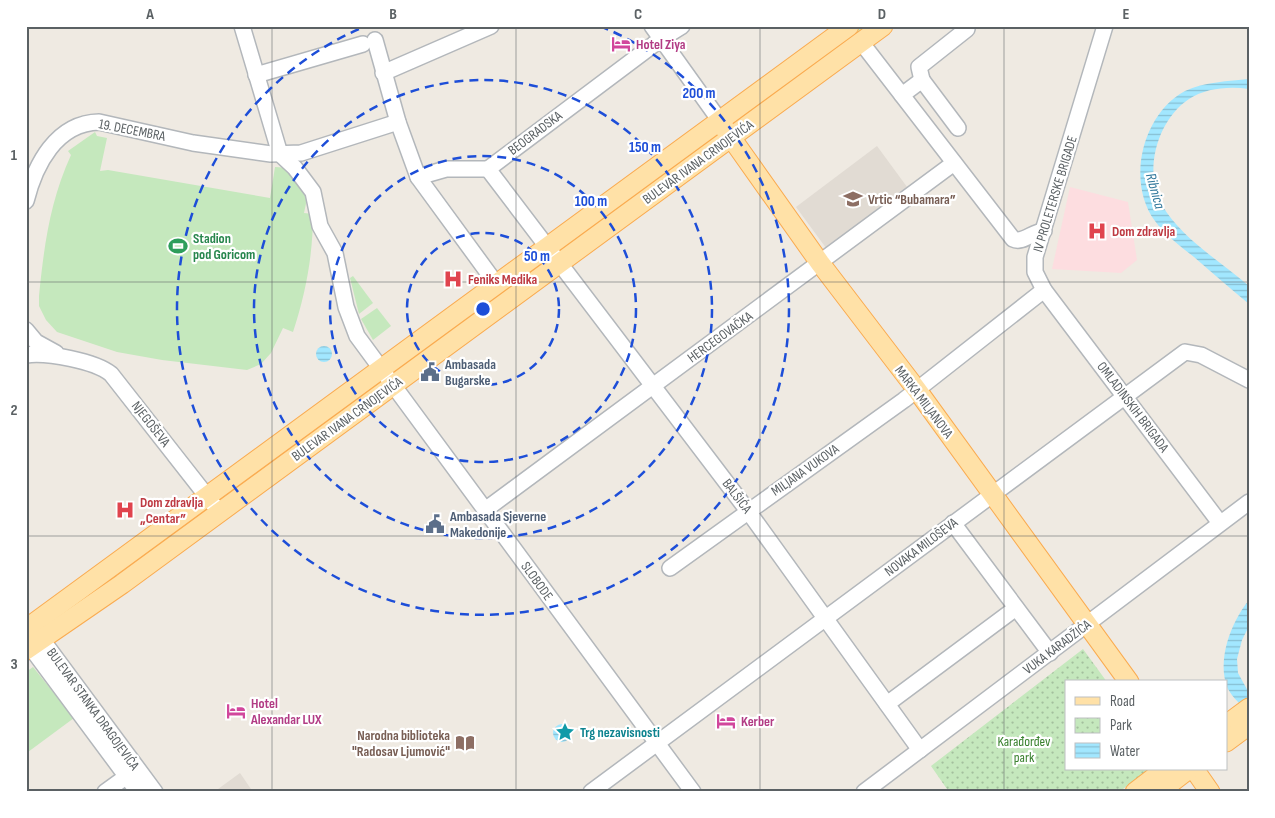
<svg xmlns="http://www.w3.org/2000/svg" width="1275" height="818" font-family="'Sofia Sans Condensed',sans-serif">
<style>
.education{fill:#e1dbd3}
.medical{fill:#fddde0}
.grass{fill:#c5e8bd}
.park{fill:url(#park-dots)}
.water{fill:url(#water-rules)}
.lines{fill:none;stroke-linecap:round;stroke-linejoin:round}
.minor-casing{stroke:#b3b7bb;stroke-width:18}
.major-casing{stroke:#faab50;stroke-width:21}
.minor{stroke:#fff;stroke-width:15}
.major{stroke:#ffe1a7;stroke-width:19}
.grid{fill:none;stroke:#5b6164;stroke-width:1;stroke-opacity:0.55}
.ring{fill:none;stroke:#1d4ed8;stroke-width:2.5;stroke-dasharray:9 6}
.labels{text-anchor:middle;dominant-baseline:central;stroke-width:4.5;stroke-linejoin:round;paint-order:stroke}
.hotel-label{font-size:14px;font-weight:bold;fill:#b23c85;stroke:#fff;text-anchor:start}
.street-label{font-size:14px;fill:#5b6164;stroke:#fff}
.education-label{font-size:14px;font-weight:bold;fill:#785e54;stroke:#fff;text-anchor:start}
.health-label{font-size:14px;font-weight:bold;fill:#be3a42;stroke:#fff;text-anchor:start}
.leisure-label{font-size:14px;font-weight:bold;fill:#27864d;stroke:#fff;text-anchor:start}
.service-label{font-size:14px;font-weight:bold;fill:#4e5e75;stroke:#fff;text-anchor:start}
.culture-label{font-size:14px;font-weight:bold;fill:#0d838f;stroke:#fff;text-anchor:start}
.park-label{font-size:14px;fill:#39812e;stroke:#fff}
.water-label{font-size:15px;font-style:italic;fill:#32799c;stroke:#fff}
.centre{fill:#1d4ed8;stroke:#fff;stroke-width:2.5}
.ring-label{font-size:15px;text-anchor:middle;font-weight:bold;fill:#1d4ed8;stroke:#fff;stroke-width:4.5;stroke-linejoin:round;paint-order:stroke}
.neatline{fill:none;stroke:#5b6164;stroke-width:2}
.grid-label{font-size:16px;text-anchor:middle;font-weight:bold;fill:#5b6164}
</style>
<defs>
<pattern id="park-dots" width="8" height="8" patternUnits="userSpaceOnUse" patternTransform="scale(1.25)"><rect width="8" height="8" fill="#c5e8bd"/><path d="M2 2h.1M6 6h.1" fill="none" stroke="#a3bf9d" stroke-width="1.8" stroke-linecap="round"/></pattern>
<pattern id="water-rules" width="6" height="5" patternUnits="userSpaceOnUse" patternTransform="scale(1.25)"><rect width="6" height="5" fill="#a2e7ff"/><path d="M0 2.5h6" fill="none" stroke="#87bfd2"/></pattern>
</defs>
<rect width="100%" height="100%" fill="#efeae2"/>
<!-- education -->
<g class="education">
<polygon points="877,146 910,191 829,252 796,207"/>
<polygon points="240,773 253,792 214,792"/>
</g>
<!-- medical -->
<polygon class="medical" points="1070,187 1128,202 1137,260 1121,273 1052,269"/>
<!-- grass -->
<g class="grass">
<polygon points="859,26 872,26 750,119 745,112"/>
<path d="M95,132L97,136L107,138L100,171L108,170L270,198L275,167L290,168L308,194L304,213L313,214C313,254 306,293 293,332L283,328L271,353L261,364L247,370L162,360L117,352L57,332L46,320L39,306V296C44,246 50,201 71,155L68,151Z"/>
<polygon points="693,149 698,155 569,249 564,243"/>
<polygon points="541,260 545,266 410,364 406,358"/>
<polygon points="353,276 373,303 359,314 350,278"/>
<polygon points="377,308 391,326 373,340 361,319"/>
<polygon points="33,667 74,718 28,752 26,750 26,672"/>
</g>
<!-- park -->
<polygon class="park" points="1083,649 1107,682 1066,682 1066,769 1149,769 1119,792 949,792 931,766"/>
<!-- water -->
<g class="water">
<path d="M1249,79V89C1229,86 1206,88 1189,99C1157,120 1143,172 1162,205C1182,239 1220,261 1249,286V304C1230,288 1212,273 1194,257C1180,246 1165,235 1155,221C1126,182 1142,114 1185,91C1204,82 1229,81 1249,79Z"/>
<circle cx="324" cy="354" r="8"/>
<path d="M1249,600V626L1242,640L1237,659L1238,673L1249,693V712C1241,705 1233,698 1228,689C1216,661 1231,622 1249,600Z"/>
<circle cx="562" cy="733" r="9"/>
</g>
<g class="lines">
<!-- minor casing -->
<g class="minor-casing">
<g id="minor">
<polyline points="242,26 280,154 295,168 313,192 320,226 335,253 346,307 357,336 693,792"/>
<polyline points="652,26 720,121"/>
<polyline points="1105,26 1035,257 1035,272 1044,290 1220,523"/>
<polyline points="375,40 398,122 418,177 497,285"/>
<path d="M861,42L1013,239C1023,244 1033,231 1044,231"/>
<polyline points="383,73 491,26"/>
<polyline points="256,75 363,44"/>
<polyline points="922,80 919,67 967,29"/>
<polyline points="902,95 922,80 958,128"/>
<polyline points="488,169 748,511 920,750"/>
<polyline points="488,169 661,39 682,26"/>
<polyline points="418,177 446,169 488,169"/>
<path d="M26,201C35,165 56,123 99,122L193,143L271,154L301,153L398,122"/>
<polyline points="26,330 36,342 56,353"/>
<path d="M26,355C47,352 95,361 111,374L220,513"/>
<polyline points="485,510 954,163"/>
<polyline points="953,523 1050,653"/>
<polyline points="670,568 904,400 1044,290"/>
<polyline points="35,630 155,792"/>
<polyline points="26,641 138,792"/>
<polyline points="887,704 1016,608"/>
<polyline points="105,792 134,771"/>
<polyline points="591,792 1185,352 1201,355 1249,380"/>
<polyline points="864,792 1249,502"/>
</g>
</g>
<!-- major casing -->
<g class="major-casing">
<g id="major">
<polyline points="725,129 820,263 917,390 1129,682"/>
<polyline points="26,629 849,26"/>
<polyline points="26,650 122,584 883,26"/>
<polyline points="1226,725 1249,708"/>
<polyline points="1226,742 1249,725"/>
<polyline points="1194,769 1210,792"/>
<polyline points="1135,792 1165,769"/>
<polyline points="1159,792 1189,769"/>
</g>
</g>
<!-- minor -->
<use href="#minor" class="minor"/>
<!-- major -->
<use href="#major" class="major"/>
</g>
<!-- grid -->
<path class="grid" d="M272,26V792M516,26V792M760,26V792M1004,26V792M26,282H1249M26,536H1249"/>
<!-- distance rings -->
<g class="ring">
<circle cx="483" cy="309" r="76"/>
<circle cx="483" cy="309" r="153"/>
<circle cx="483" cy="309" r="229"/>
<path d="M600 26A306 306 0 1 1 366 26"/>
</g>
<!-- icons -->
<defs>
<g id="hotel-bare" transform="scale(1.5)"><path d="M-6-4.5h1.5V1H6V5H4.5V3h-9V5H-6ZM-4 0a1.8 1.8 0 1 1 3.6 0ZM.5 0V-2.5h3Q6-2.5 6 0Z" fill="#d1479c" stroke="#fff" stroke-width="2.5" paint-order="stroke"/></g>
<g id="school-bare" transform="scale(1.5)"><path d="M0-5L7-2L0 1L-7-2ZM-4 1L0 2.5L4 1V4Q0 6-4 4Z" fill="#8d6e63" stroke="#fff" stroke-width="2.5" paint-order="stroke"/></g>
<g id="hospital-bare" transform="scale(1.5)"><path d="M-5-5h3v3.5h4V-5h3V5h-3V1.5h-4V5h-3Z" fill="#e0444e" stroke="#fff" stroke-width="2.5" paint-order="stroke"/></g>
<g id="stadium-bare" transform="scale(1.5)"><path d="M0-5a6.5 5 0 1 0 0 10a6.5 5 0 1 0 0-10ZM-3.5-1.8h7v3.6h-7Z" fill="#2e9e5b" stroke="#fff" stroke-width="2.5" paint-order="stroke"/></g>
<g id="civic-bare" transform="scale(1.5)"><path d="M-.6-6.5H3V-4.5H.6V-3L4-1V1h2V6H-6V1h2V-1L-.6-3ZM-1.2 2.5V6h2.4V2.5Z" fill="#5c6f8a" stroke="#fff" stroke-width="2.5" paint-order="stroke"/></g>
<g id="sight-bare" transform="scale(1.5)"><path d="M0-6L1.8-2.2L6-1.7L2.9 1.2L3.7 5.4L0 3.3L-3.7 5.4L-2.9 1.2L-6-1.7L-1.8-2.2Z" fill="#0f9aa8" stroke="#fff" stroke-width="2.5" paint-order="stroke"/></g>
<g id="library-bare" transform="scale(1.5)"><path d="M-6-4Q-3-5.5-.7-3.5V5Q-3 3-6 4ZM6-4Q3-5.5 .7-3.5V5Q3 3 6 4Z" fill="#8d6e63" stroke="#fff" stroke-width="2.5" paint-order="stroke"/></g>
</defs>
<g fill-rule="evenodd">
<use href="#hotel-bare" x="621" y="44"/>
<use href="#school-bare" x="853" y="199"/>
<use href="#hospital-bare" x="1097" y="231"/>
<use href="#stadium-bare" x="178" y="246"/>
<use href="#hospital-bare" x="453" y="279"/>
<use href="#civic-bare" x="430" y="372"/>
<use href="#hospital-bare" x="125" y="510"/>
<use href="#civic-bare" x="435" y="524"/>
<use href="#hotel-bare" x="236" y="711"/>
<use href="#hotel-bare" x="726" y="721"/>
<use href="#sight-bare" x="565" y="732"/>
<use href="#library-bare" x="465" y="743"/>
</g>
<g class="labels">
<!-- hotel labels -->
<g class="hotel-label">
<text x="636" y="44">Hotel Ziya</text>
<text x="251" y="703">Hotel<tspan x="251" dy="16">Alexandar LUX</tspan></text>
<text x="741" y="721">Kerber</text>
</g>
<!-- street labels -->
<g class="street-label">
<text transform="translate(132 130) rotate(11)">19. DECEMBRA</text>
<text transform="translate(535 133) rotate(-37)">BEOGRADSKA</text>
<text transform="translate(698 162) rotate(-36)">BULEVAR IVANA CRNOJEVIĆA</text>
<text transform="translate(1055 194) rotate(-73)">IV PROLETERSKE BRIGADE</text>
<text transform="translate(720 337) rotate(-36)">HERCEGOVAČKA</text>
<text transform="translate(924 402) rotate(53)">MARKA MILJANOVA</text>
<text transform="translate(1133 407) rotate(53)">OMLADINSKIH BRIGADA</text>
<text transform="translate(347 419) rotate(-36)">BULEVAR IVANA CRNOJEVIĆA</text>
<text transform="translate(151 424) rotate(52)">NJEGOŠEVA</text>
<text transform="translate(805 470) rotate(-35)">MILJANA VUKOVA</text>
<text transform="translate(737 496) rotate(53)">BALŠIĆA</text>
<text transform="translate(921 547) rotate(-37)">NOVAKA MILOŠEVA</text>
<text transform="translate(537 581) rotate(54)">SLOBODE</text>
<text transform="translate(1057 647) rotate(-37)">VUKA KARADŽIĆA</text>
<text transform="translate(93 709) rotate(54)">BULEVAR STANKA DRAGOJEVIĆA</text>
</g>
<!-- education labels -->
<g class="education-label">
<text x="868" y="199">Vrtic “Bubamara”</text>
<text x="450" y="735" text-anchor="end">Narodna biblioteka<tspan x="450" dy="16">"Radosav Ljumović"</tspan></text>
</g>
<!-- health labels -->
<g class="health-label">
<text x="1112" y="231">Dom zdravlja</text>
<text x="468" y="279">Feniks Medika</text>
<text x="140" y="502">Dom zdravlja<tspan x="140" dy="16">„Centar”</tspan></text>
</g>
<!-- leisure labels -->
<g class="leisure-label">
<text x="193" y="238">Stadion<tspan x="193" dy="16">pod Goricom</tspan></text>
</g>
<!-- service labels -->
<g class="service-label">
<text x="445" y="364">Ambasada<tspan x="445" dy="16">Bugarske</tspan></text>
<text x="450" y="516">Ambasada Sjeverne<tspan x="450" dy="16">Makedonije</tspan></text>
</g>
<!-- culture labels -->
<g class="culture-label">
<text x="580" y="732">Trg nezavisnosti</text>
</g>
<!-- park labels -->
<g class="park-label">
<text x="1024" y="741">Karađorđev<tspan x="1024" dy="16">park</tspan></text>
</g>
<!-- water labels -->
<g class="water-label">
<text transform="translate(1155 191) rotate(74)">Ribnica</text>
</g>
</g>
<circle cx="483" cy="309" r="8" class="centre"/>
<g class="ring-label">
<text x="699" y="98">200 m</text>
<text x="645" y="152">150 m</text>
<text x="591" y="206">100 m</text>
<text x="537" y="261">50 m</text>
</g>
<!-- border -->
<rect width="1275" height="818" fill="none" stroke="#ffffff" stroke-width="55"/>
<!-- legend -->
<rect x="1065" y="680" width="162" height="90" fill="#ffffff" stroke="#bdc0c1"/>
<rect x="1075" y="697" width="25" height="8" fill="#ffe1a7" stroke="#bdc0c1"/>
<text x="1110" y="706" font-size="15" fill="#5b6164">Road</text>
<rect x="1075" y="718" width="25" height="15" fill="url(#park-dots)" stroke="#bdc0c1"/>
<text x="1110" y="730" font-size="15" fill="#5b6164">Park</text>
<rect x="1075" y="743" width="25" height="15" fill="url(#water-rules)" stroke="#bdc0c1"/>
<text x="1110" y="756" font-size="15" fill="#5b6164">Water</text>
<rect x="28" y="28" width="1220" height="762" class="neatline"/>
<g class="grid-label">
<text x="150" y="19">A</text>
<text x="393" y="19">B</text>
<text x="638" y="19">C</text>
<text x="882" y="19">D</text>
<text x="1126" y="19">E</text>
<text x="14" y="160">1</text>
<text x="14" y="415">2</text>
<text x="14" y="669">3</text>
</g>
</svg>
